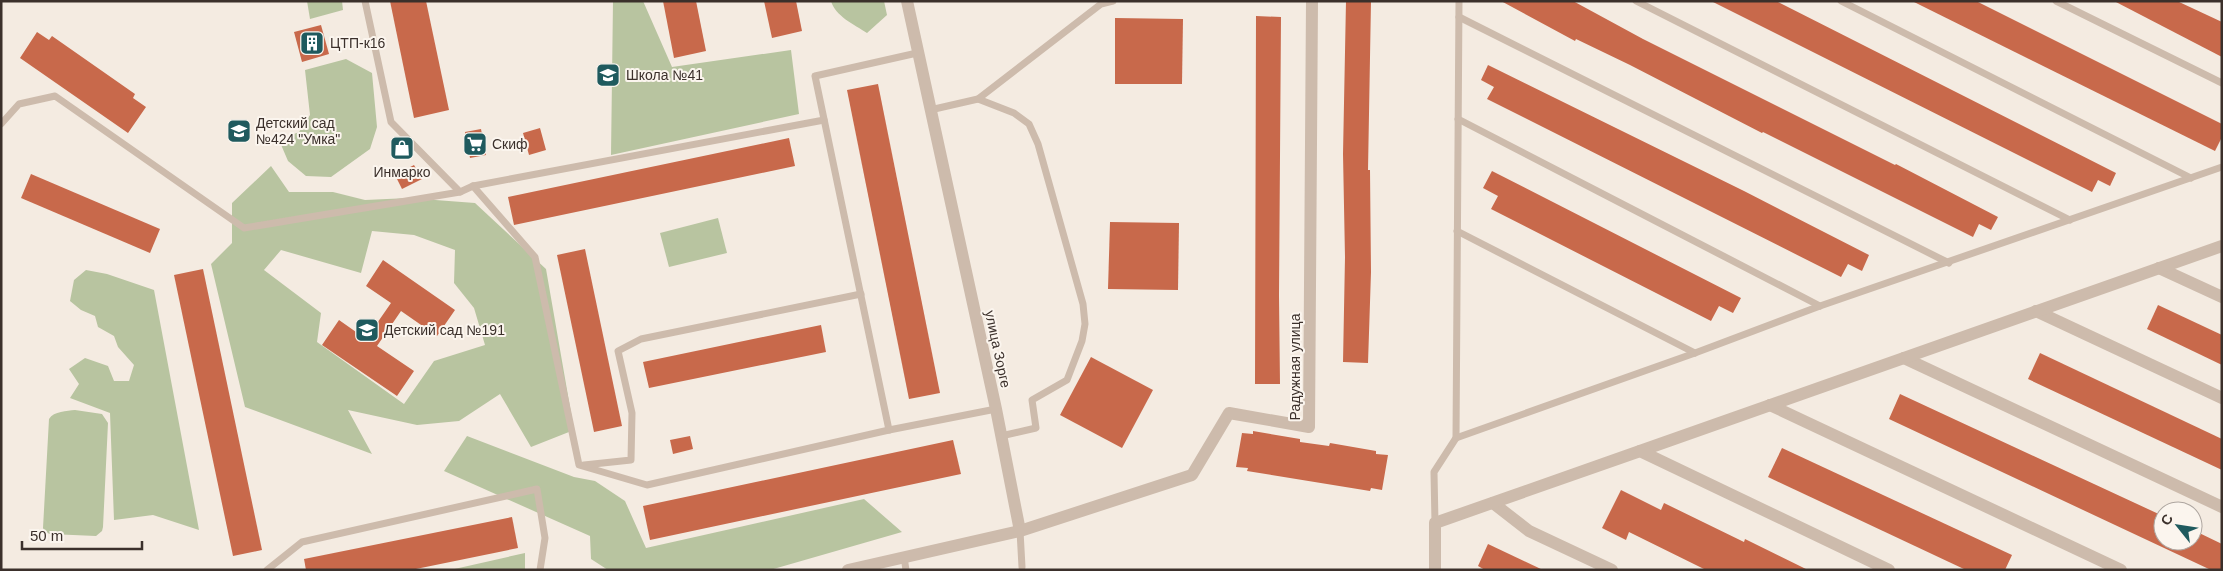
<svg xmlns="http://www.w3.org/2000/svg" width="2223" height="571" font-family="Arial,sans-serif">
<style>
.green{fill:#b8c4a0;fill-rule:evenodd}
.building{fill:#c8694b}
.lines{fill:none;stroke-linecap:round;stroke-linejoin:round}
.service{stroke:#cdbbac;stroke-width:7}
.minor{stroke:#cdbbac;stroke-width:12}
.labels{text-anchor:middle;dominant-baseline:central;stroke-width:4;stroke-linejoin:round;paint-order:stroke}
.poi-label{font-size:14px;fill:#3b302b;stroke:#fbf5ee;text-anchor:start}
.street-label{font-size:14px;fill:#3b302b;stroke:#fbf5ee}
</style>
<rect width="100%" height="100%" fill="#f4ebe1"/>
<!-- green -->
<g class="green">
<polygon points="307,1 342,1 343,10 310,19"/>
<polygon points="613,1 643,1 672,67 791,50 799,114 611,155"/>
<path d="M831,1H884L887,15L867,33C855,25 835,16 831,1Z"/>
<polygon points="346,59 372,73 377,127 370,149 331,177 306,176 288,161 279,140 299,132 310,115 305,70"/>
<path d="M271,166L289,192H333L365,200L409,198L475,203L546,269L574,430L531,447L500,394L459,421L417,425L348,410L372,454L245,407L211,264L232,243V203ZM372,231L414,235L455,250L454,283L474,308L485,345L434,361L404,404L317,342L321,313L264,270L281,250L361,273Z"/>
<polygon points="718,218 727,253 669,267 660,233"/>
<polygon points="86,270 107,274 154,290 199,530 153,515 114,520 110,413 70,398 79,384 69,369 85,358 108,366 114,381 129,381 134,365 118,347 114,336 98,327 95,316 81,310 70,301 74,280"/>
<path d="M75,410L102,414L108,423L103,527L102,531L96,536L50,534L45,532L43,528L49,419C54,411 67,411 75,410Z"/>
<polygon points="467,436 574,477 595,481 625,501 646,548 864,499 902,532 770,570 608,570 591,559 590,536 444,471"/>
<polygon points="525,553 525,570 450,570"/>
</g>
<!-- building -->
<g class="building">
<polygon points="390,1 426,1 449,110 414,118"/>
<polygon points="663,1 696,1 706,51 674,58"/>
<polygon points="764,1 796,1 802,31 772,38"/>
<polygon points="1346,1 1371,1 1368,170 1370,170 1371,272 1368,363 1343,362 1345,257 1343,154"/>
<polygon points="1501,1 1573,1 1643,39 1895,165 1896,164 1998,217 1991,230 1979,224 1973,237 1763,132 1762,133 1630,65 1576,39 1575,41"/>
<polygon points="1711,1 1776,1 2116,173 2110,186 2098,180 2092,192"/>
<polygon points="1912,1 1976,1 2222,124 2222,137 2215,151"/>
<polygon points="2114,1 2177,1 2222,22 2222,57"/>
<polygon points="1256,16 1281,17 1279,296 1280,384 1255,384"/>
<polygon points="1115,18 1183,19 1182,84 1115,84"/>
<polygon points="321,25 329,54 302,62 294,32"/>
<polygon points="37,32 49,40 52,36 135,94 133,98 146,107 128,133 20,58"/>
<polygon points="1488,65 1744,191 1869,255 1862,271 1848,264 1841,277 1487,99 1494,87 1481,80"/>
<polygon points="878,84 940,393 909,399 847,90"/>
<polygon points="540,128 546,150 529,155 523,133"/>
<polygon points="481,129 486,155 470,158 465,132"/>
<polygon points="789,138 795,166 514,225 508,197"/>
<polygon points="414,165 422,179 402,189 395,175"/>
<polygon points="1492,171 1741,298 1733,313 1719,306 1711,321 1491,209 1498,196 1483,188"/>
<polygon points="31,174 160,229 150,253 21,198"/>
<polygon points="1110,222 1179,223 1178,290 1108,289"/>
<polygon points="585,249 622,426 594,432 557,255"/>
<polygon points="383,260 455,310 437,336 401,311 377,346 414,371 397,396 322,345 339,320 366,339 391,303 366,286"/>
<polygon points="203,269 262,550 233,556 174,275"/>
<polygon points="2158,305 2222,335 2222,365 2147,329"/>
<polygon points="821,325 826,352 649,388 643,362"/>
<polygon points="2040,353 2222,439 2222,470 2028,379"/>
<polygon points="1091,357 1153,390 1122,448 1060,415"/>
<polygon points="1900,394 2163,516 2163,541 2193,541 2193,530 2222,544 2222,570 2211,570 1889,419"/>
<polygon points="1253,431 1300,439 1300,442 1329,446 1330,443 1376,451 1376,454 1388,455 1382,490 1371,488 1370,491 1247,471 1248,468 1236,467 1242,433 1253,434"/>
<polygon points="690,436 693,449 673,454 670,440"/>
<polygon points="953,440 961,474 650,540 643,506"/>
<polygon points="1782,448 2012,555 2005,570 1966,570 1768,477"/>
<polygon points="1621,490 1661,510 1664,503 1744,542 1745,539 1808,570 1706,570 1629,532 1626,540 1602,528"/>
<polygon points="512,517 518,548 411,570 306,570 304,559"/>
<polygon points="1488,544 1543,570 1485,570 1478,566"/>
</g>
<g class="lines">
<!-- service -->
<g class="service">
<polyline points="365,1 391,122 460,192 473,186 824,120"/>
<polyline points="1636,1 2070,220"/>
<polyline points="1841,1 2191,178"/>
<polyline points="2056,1 2222,83"/>
<polyline points="1459,17 1949,263"/>
<polyline points="978,99 1014,113 1029,124 1038,144 1083,304 1085,324 1082,341 1067,380 1032,400 1036,428 1001,436"/>
<polyline points="930,110 978,99 1101,4 1113,1"/>
<polyline points="1458,119 1820,306"/>
<polyline points="1,124 19,104 55,96 244,228 460,192"/>
<polyline points="473,186 535,257 579,465 647,485 889,430 996,409"/>
<polyline points="1457,231 1695,353"/>
<polyline points="889,430 815,76 917,53"/>
<polyline points="1456,438 1695,353 1820,306 2222,167"/>
<polyline points="584,465 631,460 632,413 618,351 641,339 861,294"/>
<polyline points="1435,523 1434,472 1456,438 1459,1"/>
<polyline points="1020,531 1022,567"/>
<polyline points="904,557 906,570"/>
<polyline points="267,570 302,542 537,489 545,538 540,570"/>
</g>
<!-- minor -->
<g class="minor">
<polyline points="907,1 996,409 1020,531"/>
<polyline points="2159,268 2222,297"/>
<polyline points="2036,311 2222,398"/>
<polyline points="1904,358 2222,507"/>
<polyline points="1770,405 2121,570"/>
<polyline points="1640,451 2222,246"/>
<polyline points="1493,503 1529,531 1612,570"/>
<polyline points="848,570 1020,531 1192,475 1229,413 1309,427 1312,1"/>
<polyline points="1435,570 1435,523 1640,451 1889,570"/>
</g>
</g>
<!-- icons -->
<defs>
<g id="building-square" transform="scale(1.25)"><rect x="-9" y="-9" width="18" height="18" rx="4" fill="#1f5a5e" stroke="#fbf5ee"/><path d="M-4-6H4V6H1V3H-1V6H-4ZM-2.5-4.3h1.7v1.8h-1.7ZM.8-4.3h1.7v1.8H.8ZM-2.5-1h1.7V.8h-1.7ZM.8-1h1.7V.8H.8Z" fill="#fff"/></g>
<g id="school-square" transform="scale(1.25)"><rect x="-9" y="-9" width="18" height="18" rx="4" fill="#1f5a5e" stroke="#fbf5ee"/><path d="M0-5L7-2L0 1L-7-2ZM-4 1L0 2.5L4 1V4Q0 6-4 4Z" fill="#fff"/></g>
<g id="supermarket-square" transform="scale(1.25)"><rect x="-9" y="-9" width="18" height="18" rx="4" fill="#1f5a5e" stroke="#fbf5ee"/><path d="M-6-5.5h2.5l.6 2H6L4.5 2H-2.5L-4.4-4H-6ZM-1.5 3.2a1.3 1.3 0 1 0 .1 0ZM3 3.2a1.3 1.3 0 1 0 .1 0Z" fill="#fff"/></g>
<g id="shop-square" transform="scale(1.25)"><rect x="-9" y="-9" width="18" height="18" rx="4" fill="#1f5a5e" stroke="#fbf5ee"/><path d="M-5-2.5h2.3a2.7 3.5 0 0 1 5.4 0H5L5.5 6h-11ZM-1.5-2.5h3a1.5 2.3 0 0 0-3 0Z" fill="#fff"/></g>
</defs>
<g fill-rule="evenodd">
<use href="#building-square" x="312" y="43"/>
<use href="#school-square" x="608" y="75"/>
<use href="#school-square" x="239" y="131"/>
<use href="#supermarket-square" x="475" y="144"/>
<use href="#shop-square" x="402" y="148"/>
<use href="#school-square" x="367" y="330"/>
</g>
<g class="labels">
<!-- poi labels -->
<g class="poi-label">
<text x="330" y="43">ЦТП-к16</text>
<text x="626" y="75">Школа №41</text>
<text x="256" y="123">Детский сад<tspan x="256" dy="16">№424 "Умка"</tspan></text>
<text x="492" y="144">Скиф</text>
<text x="402" y="172" text-anchor="middle">Инмарко</text>
<text x="384" y="330">Детский сад №191</text>
</g>
<!-- street labels -->
<g class="street-label">
<text transform="translate(998 349) rotate(78)">улица Зорге</text>
<text transform="translate(1295 367) rotate(-90)">Радужная улица</text>
</g>
</g>
<!-- border -->
<rect width="2223" height="571" fill="none" stroke="#3b302b" stroke-width="5"/>
<!-- north arrow -->
<g transform="translate(2178 526) rotate(300)"><circle r="24" fill="#fbf5ee" stroke="#aea6a0"/>
<path d="M0-4L9 19L0 12L-9 19Z" fill="#1f5a5e"/>
<text y="-8" font-size="14" font-weight="bold" text-anchor="middle" fill="#3b302b">С</text>
</g>
<!-- scale -->
<path d="M22 541v8h120v-8" fill="none" stroke="#3b302b" stroke-width="2.5"/>
<text x="30" y="541" font-size="15" fill="#3b302b" stroke="#fbf5ee" stroke-width="4" paint-order="stroke">50 m</text>
</svg>
